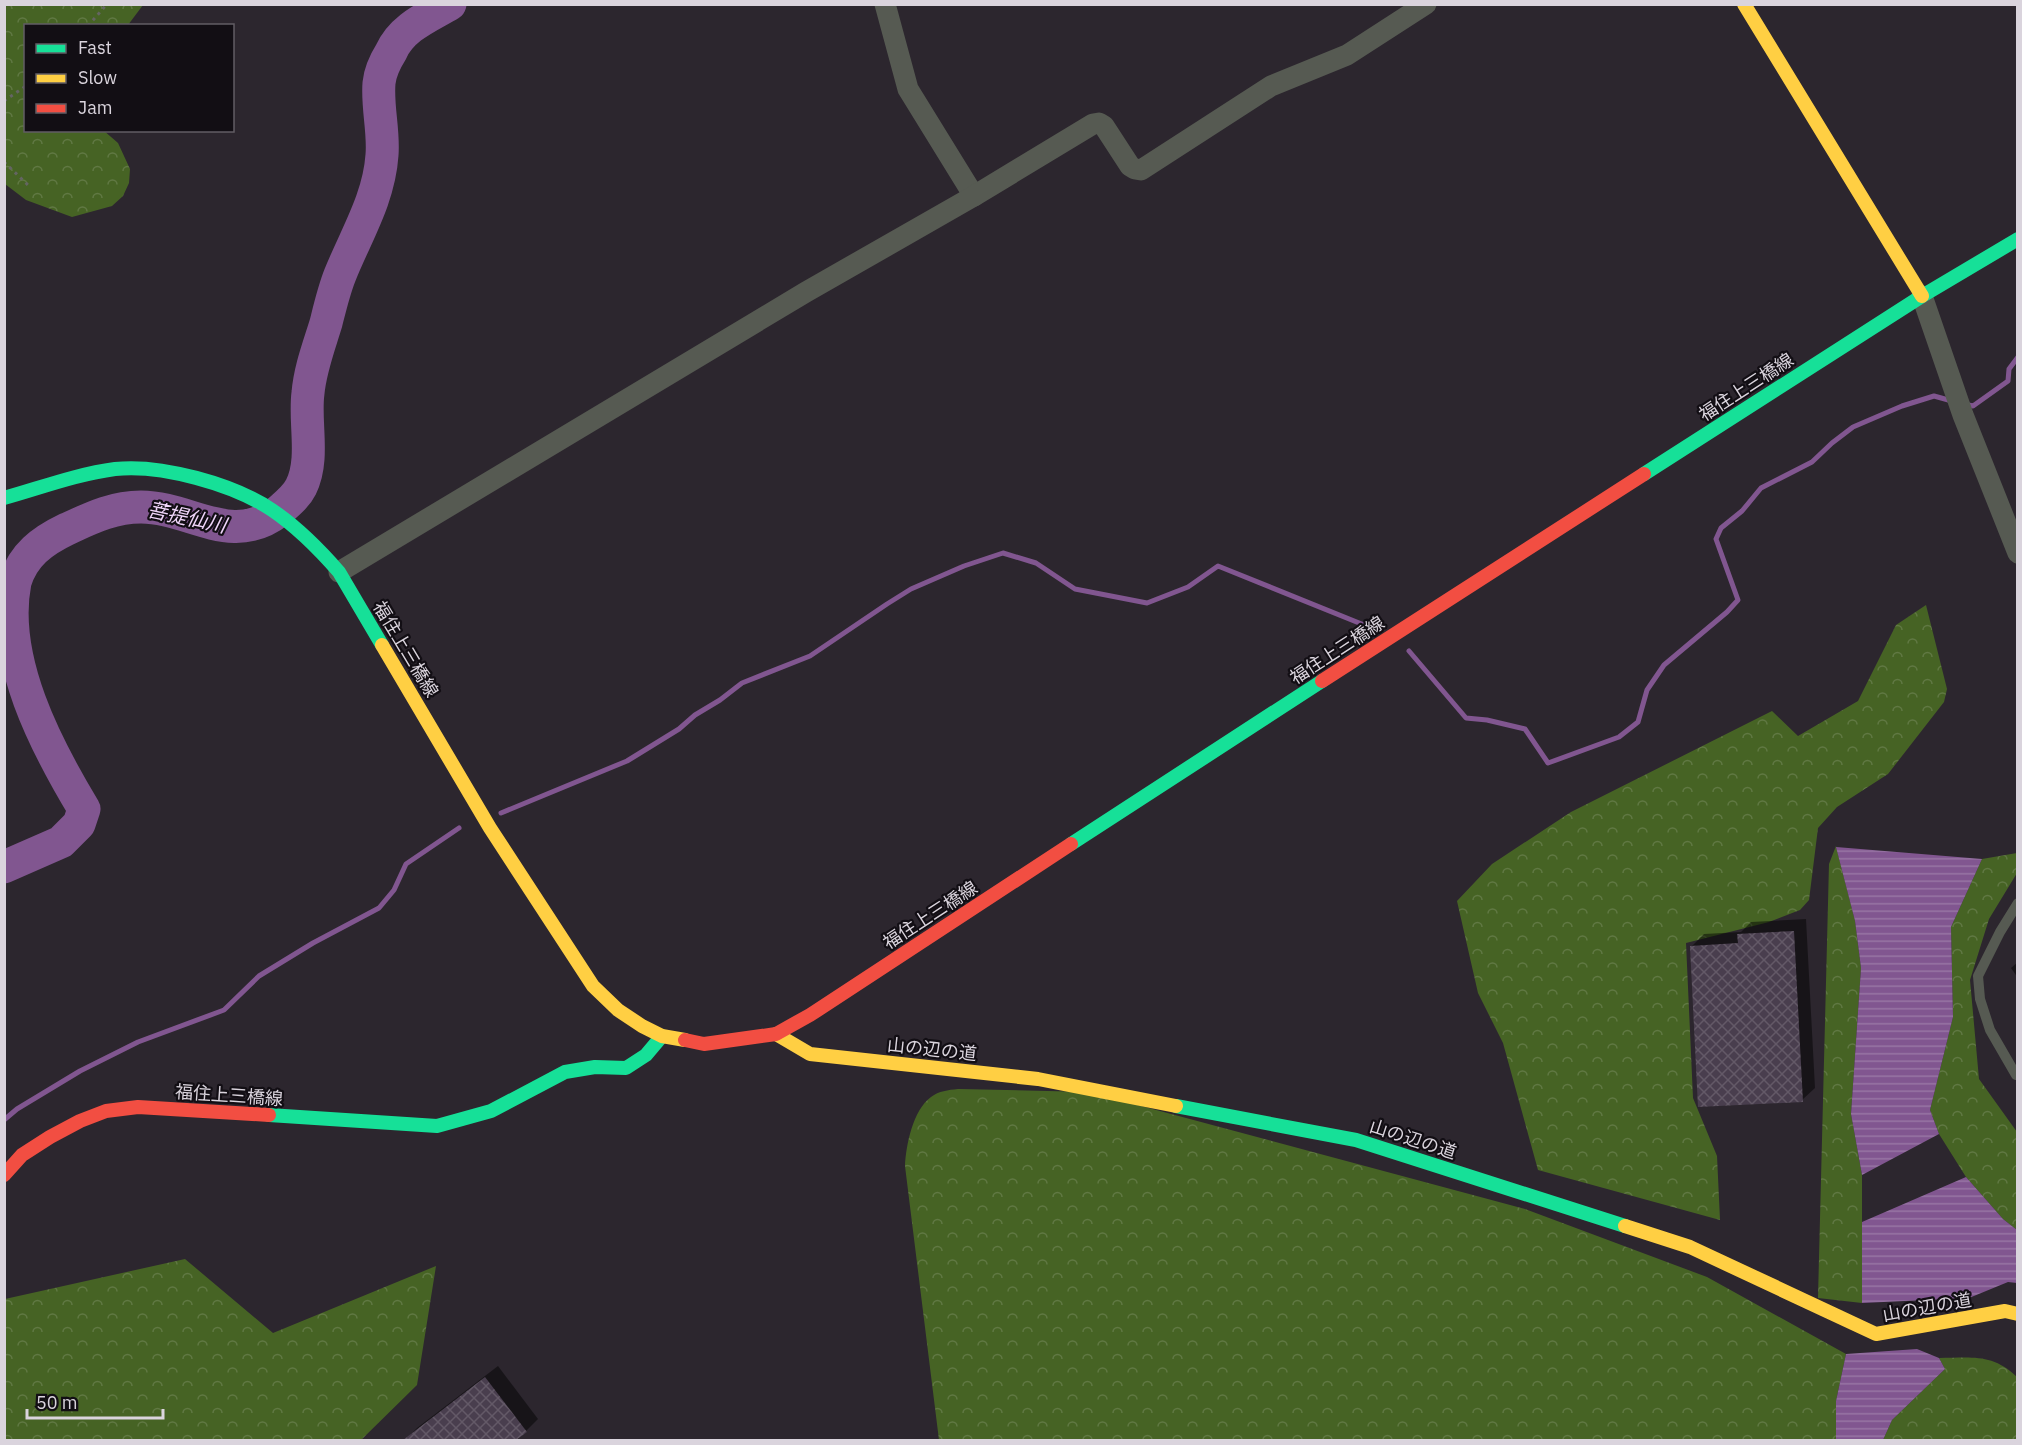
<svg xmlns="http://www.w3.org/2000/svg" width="2022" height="1445" font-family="'IBM Plex Sans','Noto Sans JP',sans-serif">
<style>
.forest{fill:url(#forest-crowns)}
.water{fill:url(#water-rules)}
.shadow{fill:#0007}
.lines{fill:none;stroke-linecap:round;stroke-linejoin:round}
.stream{stroke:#815690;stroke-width:5}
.river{stroke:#815690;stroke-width:33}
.building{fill:url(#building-cross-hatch)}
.path{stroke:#646562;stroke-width:3;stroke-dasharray:3 4.5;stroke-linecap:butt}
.lane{stroke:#565a52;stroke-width:10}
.street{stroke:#565a52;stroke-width:21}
.fast{stroke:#16e098;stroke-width:14}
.slow{stroke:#ffcf43;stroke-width:14}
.jam{stroke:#f24e42;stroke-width:14}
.labels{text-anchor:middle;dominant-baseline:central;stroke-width:4.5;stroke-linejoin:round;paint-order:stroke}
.street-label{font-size:18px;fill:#dad4dd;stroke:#120e14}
.water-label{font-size:20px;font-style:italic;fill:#f0d6fa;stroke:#120e14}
</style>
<defs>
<pattern id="forest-crowns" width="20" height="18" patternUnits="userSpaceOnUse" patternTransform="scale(1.5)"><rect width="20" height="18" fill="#466324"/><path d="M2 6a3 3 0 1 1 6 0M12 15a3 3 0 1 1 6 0" fill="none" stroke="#607843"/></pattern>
<pattern id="water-rules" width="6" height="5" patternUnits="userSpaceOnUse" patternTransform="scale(1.5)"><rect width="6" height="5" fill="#815690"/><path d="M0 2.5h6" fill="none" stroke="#9875a4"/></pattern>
<pattern id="building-cross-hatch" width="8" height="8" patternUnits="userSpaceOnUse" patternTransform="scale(1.5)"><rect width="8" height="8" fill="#493e4e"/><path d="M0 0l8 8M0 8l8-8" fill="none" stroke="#635967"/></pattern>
</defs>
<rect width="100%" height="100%" fill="#2c262e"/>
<!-- forest -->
<g class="forest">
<polygon points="4,5 143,5 128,25 26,26 26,130 103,130 118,143 130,169 129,183 123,196 112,206 72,217 26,200 5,184"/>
<polygon points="1926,605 1947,689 1944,702 1888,774 1837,807 1818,828 1809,900 1800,910 1769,922 1686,943 1693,1098 1717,1156 1720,1220 1538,1170 1503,1043 1478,993 1457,901 1492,864 1571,812 1772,711 1798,736 1858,701 1896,625"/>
<polygon points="1836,846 1855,921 1861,968 1851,1114 1862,1175 1862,1303 1818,1298 1829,864"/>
<polygon points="2017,853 2017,873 1989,919 1970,980 1979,1079 2017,1132 2017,1230 2003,1219 1966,1177 1939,1134 1930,1110 1953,1017 1951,927 1982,859"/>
<path d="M958,1089L1089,1092L1525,1209L1707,1277L1846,1354L1836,1401V1440H939L905,1166C906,1145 913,1110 931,1097C939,1091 948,1090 958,1089Z"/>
<polygon points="185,1259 273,1333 436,1266 417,1385 361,1440 5,1440 5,1299"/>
<path d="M1939,1358C1971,1358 1992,1353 2017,1377V1440H1883L1892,1420L1945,1369Z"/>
</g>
<!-- water -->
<g class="water">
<polygon points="1836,847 1982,859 1951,927 1953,1017 1930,1110 1939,1134 1862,1175 1851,1114 1861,968 1855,921"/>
<polygon points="1966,1177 2003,1219 2017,1230 2017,1283 2008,1282 1969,1298 1862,1303 1862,1222"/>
<polygon points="1917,1349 1939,1358 1945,1369 1892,1420 1883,1440 1836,1440 1836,1401 1846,1354"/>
</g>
<!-- shadow -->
<g class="shadow">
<polygon points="1806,919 1815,1088 1802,1100 1692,946 1704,934 1741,932 1751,922"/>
<polygon points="2018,962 2018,978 2011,968"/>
<polygon points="498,1366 538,1419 526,1431 514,1440 405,1440 417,1428"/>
</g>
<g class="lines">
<!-- stream -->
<g class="stream">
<polyline points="1964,404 1973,406 2008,381 2009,369 2018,357"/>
<polyline points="1409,651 1466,718 1487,720 1525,729 1548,763 1619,737 1638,722 1647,690 1664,665 1727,612 1738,600 1716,539 1721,528 1742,511 1761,488 1812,462 1832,443 1853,427 1902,406 1934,396 1952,401"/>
<polyline points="501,813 627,761 679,729 695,715 720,700 742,683 810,656 887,604 911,589 964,566 1003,553 1036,563 1075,589 1147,603 1188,587 1218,566 1374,629"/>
<polyline points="4,1120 17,1109 80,1071 138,1042 224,1010 259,976 313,943 379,908 394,890 406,864 459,828"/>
</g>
<!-- river -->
<path class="river" d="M4,867L61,842L79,824L84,809C46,746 0,659 15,582C23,555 42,541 67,529C91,518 113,507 141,507C190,507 232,548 279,511C287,504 296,497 301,487C315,459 304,422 308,393C310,369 319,346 326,323C330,307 334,290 340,275C356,235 379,199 382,155C384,131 377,107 379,83C380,73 386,60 391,52C402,27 428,17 450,4"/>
</g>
<!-- building -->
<g class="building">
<polygon points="1794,931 1803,1102 1698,1107 1690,946 1738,943 1737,934"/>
<polygon points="485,1377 527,1432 516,1440 403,1440"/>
</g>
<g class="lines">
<!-- path -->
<g class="path">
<polyline points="88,26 107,4"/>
<polyline points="4,101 26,86"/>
<polyline points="4,162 28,185"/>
</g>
<!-- lane -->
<polyline class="lane" points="2016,1075 1990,1030 1980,999 1978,976 2000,932 2018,903"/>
<!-- street -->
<g class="street">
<polyline points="885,4 908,89 974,196"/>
<polyline points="1922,296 1963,415 2018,553"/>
<polyline points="339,572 806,292 974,196 1093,124 1099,123 1104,126 1130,166 1135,169 1141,170 1271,86 1347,55 1426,4"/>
</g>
<!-- fast -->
<g class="fast">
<polyline points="1644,474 1922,296 2018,239"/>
<path d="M4,498C40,488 77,474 115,469C161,464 233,484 272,510C297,527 319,549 339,572L382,645"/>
<polyline points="1071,844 1322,681"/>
<polyline points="1176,1106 1356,1140 1625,1226"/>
<polyline points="269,1115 437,1126 491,1111 565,1072 595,1067 626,1068 646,1055 662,1036"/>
</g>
<!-- slow -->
<g class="slow">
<polyline points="1744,4 1922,296"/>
<polyline points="382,645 490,828 593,986 618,1010 642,1026 662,1036 685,1040"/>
<polyline points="776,1034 810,1054 1038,1079 1176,1106"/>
<polyline points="1625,1226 1690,1247 1876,1334 2005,1311 2018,1314"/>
</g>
<!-- jam -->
<g class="jam">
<polyline points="1322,681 1644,474"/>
<polyline points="685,1040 704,1044 776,1034 810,1015 1071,844"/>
<polyline points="4,1175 22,1155 50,1137 80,1121 106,1111 138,1107 269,1115"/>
</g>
</g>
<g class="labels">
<!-- street labels -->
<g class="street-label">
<text transform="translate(1746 387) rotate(-33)">福住上三橋線</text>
<text transform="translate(406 649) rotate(59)">福住上三橋線</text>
<text transform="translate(1337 650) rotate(-33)">福住上三橋線</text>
<text transform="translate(930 915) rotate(-33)">福住上三橋線</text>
<text transform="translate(932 1049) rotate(6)">山の辺の道</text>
<text transform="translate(229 1095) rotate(4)">福住上三橋線</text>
<text transform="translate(1413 1139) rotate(18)">山の辺の道</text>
<text transform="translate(1927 1307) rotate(-10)">山の辺の道</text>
</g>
<!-- water labels -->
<g class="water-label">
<text transform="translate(187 517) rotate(12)">菩提仙川</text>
</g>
</g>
<!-- border -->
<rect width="2022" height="1445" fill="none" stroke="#dad4dd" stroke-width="12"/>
<!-- legend -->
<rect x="24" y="24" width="210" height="108" fill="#120e14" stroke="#625d64" stroke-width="1.5"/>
<rect x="36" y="44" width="30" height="9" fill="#16e098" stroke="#625d64" stroke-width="1.5"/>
<text x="78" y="54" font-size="18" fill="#dad4dd">Fast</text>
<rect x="36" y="74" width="30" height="9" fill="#ffcf43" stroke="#625d64" stroke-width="1.5"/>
<text x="78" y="84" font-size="18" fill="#dad4dd">Slow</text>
<rect x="36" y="104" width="30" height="9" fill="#f24e42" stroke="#625d64" stroke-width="1.5"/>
<text x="78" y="114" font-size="18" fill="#dad4dd">Jam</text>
<!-- scale -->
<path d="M27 1409v9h136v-9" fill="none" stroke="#dad4dd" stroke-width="3"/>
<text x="36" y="1409" font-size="18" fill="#dad4dd" stroke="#120e14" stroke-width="4.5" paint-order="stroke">50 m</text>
</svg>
